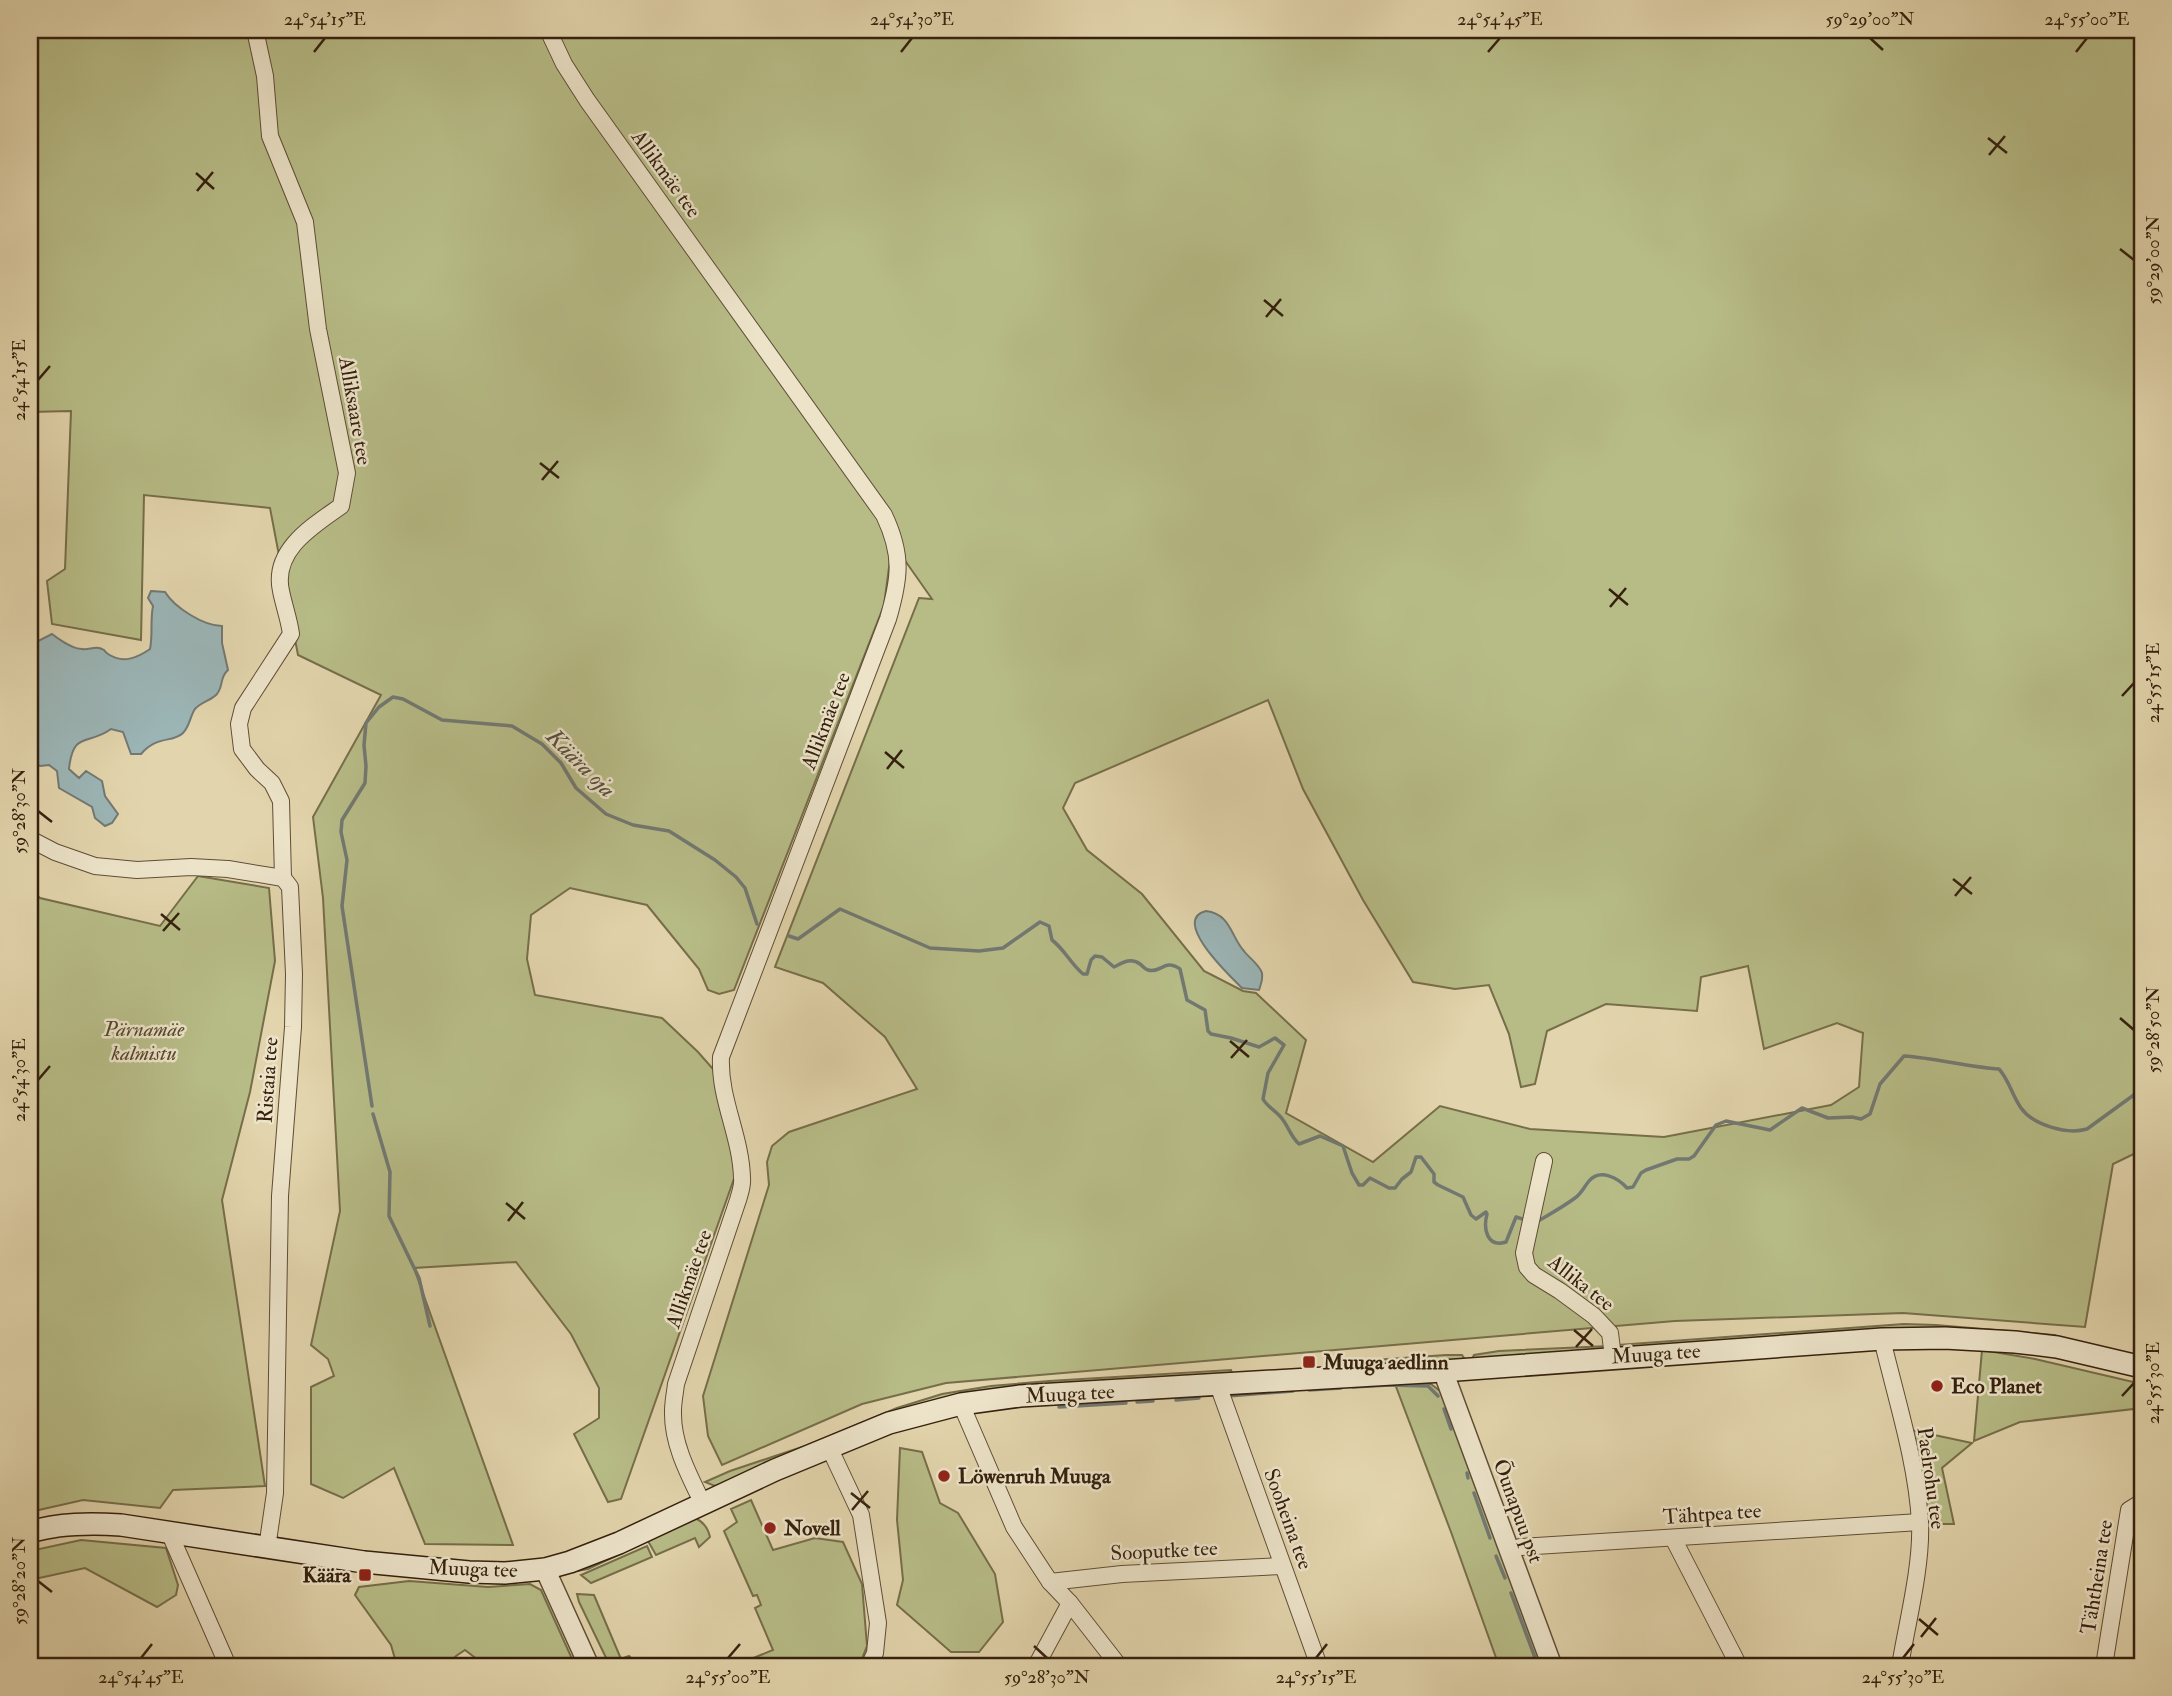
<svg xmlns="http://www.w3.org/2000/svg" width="2172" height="1696" font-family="'IM FELL Double Pica',serif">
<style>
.green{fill:#b7bc87;stroke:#766e4a;stroke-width:2;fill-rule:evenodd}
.water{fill:#9bb5b6;stroke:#727973;stroke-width:2}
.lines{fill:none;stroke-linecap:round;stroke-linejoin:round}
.stream{stroke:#727973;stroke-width:3.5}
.minor-casing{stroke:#604d36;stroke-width:18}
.tertiary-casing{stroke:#604d36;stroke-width:22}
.secondary-casing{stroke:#35200e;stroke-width:24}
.minor{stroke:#ece3c9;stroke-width:16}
.tertiary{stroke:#ece3c9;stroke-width:19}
.secondary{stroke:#ece3c9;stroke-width:21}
.ticks{fill:none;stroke:#35200e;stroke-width:2.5}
.poi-dot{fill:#8f2418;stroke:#ece3c9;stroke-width:2.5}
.labels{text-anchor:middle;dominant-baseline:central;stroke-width:5;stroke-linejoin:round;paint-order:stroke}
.street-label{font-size:21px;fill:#35200e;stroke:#ece3c9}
.park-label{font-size:21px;font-style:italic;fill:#56472c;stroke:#ece3c9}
.poi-label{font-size:21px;font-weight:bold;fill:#35200e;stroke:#ece3c9;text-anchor:start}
.water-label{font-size:23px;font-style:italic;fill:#544d40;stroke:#ece3c9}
.neatline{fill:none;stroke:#35200e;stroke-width:2.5}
.ticks-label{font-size:18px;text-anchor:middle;fill:#35200e}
</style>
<rect width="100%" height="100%" fill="#e2d4ac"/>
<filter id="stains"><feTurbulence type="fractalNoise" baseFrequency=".00286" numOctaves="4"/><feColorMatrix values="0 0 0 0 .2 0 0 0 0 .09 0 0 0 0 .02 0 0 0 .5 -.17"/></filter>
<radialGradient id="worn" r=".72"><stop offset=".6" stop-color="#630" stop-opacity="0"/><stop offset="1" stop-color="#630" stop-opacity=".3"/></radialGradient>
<!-- green -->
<g class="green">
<path d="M30,30H2142V1150L2113,1164L2085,1327L1903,1313L1675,1321L946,1383L862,1404L722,1465L708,1436L703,1396L769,1185L767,1162L772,1146L789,1132L917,1089L885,1037L823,983L775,967L919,598L932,599L885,532L890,560L884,605L734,990L719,994L708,990L699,969L647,905L570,888L531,915L527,959L535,995L662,1018L698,1052L720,1077L742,1156L621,1499L608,1502L574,1434L599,1418V1388L571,1334L516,1262L414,1268L513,1545L425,1544L394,1468L343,1498L311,1484V1387L334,1376L328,1359L311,1345L340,1211L323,898L313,817L381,695L298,655L270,508L144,495L141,640L52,624L47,581L65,569L71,411L30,412ZM1268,700L1303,789L1363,900L1413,982L1455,989L1489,985L1509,1034L1521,1087L1535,1084L1547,1031L1606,1004L1697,1011L1701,977L1748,966L1764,1049L1837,1023L1863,1033L1859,1087L1831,1105L1664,1137L1530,1129L1440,1106L1373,1162L1286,1113L1306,1040L1256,993L1243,991L1204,971L1142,894L1087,850L1063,808L1075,783Z"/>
<polygon points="198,876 269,888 275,961 250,1092 222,1200 265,1486 173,1490 160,1508 83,1500 30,1512 30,889 40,898 160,926"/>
<polygon points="1904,1324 1936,1325 2055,1335 2054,1337 1622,1349 1617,1345"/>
<polygon points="1608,1346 1604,1352 1472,1359 1474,1355 1499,1351"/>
<polygon points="1982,1350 2035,1359 2142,1384 2142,1408 2020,1422 1974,1441"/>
<polygon points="1446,1355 1462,1355 1466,1361 1343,1367 1331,1365 1344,1362"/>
<polygon points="1231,1370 1233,1376 1023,1389 715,1486 705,1482 730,1471 805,1446 897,1408 942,1394 991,1386 1049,1381"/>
<polygon points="1395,1384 1431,1384 1440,1391 1545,1666 1499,1666 1451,1532"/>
<polygon points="1906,1429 1972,1443 1942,1468 1954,1524 1923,1524"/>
<polygon points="900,1448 922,1452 940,1503 958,1513 995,1574 1003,1622 979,1652 951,1652 897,1605 903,1580 897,1520"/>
<polygon points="751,1500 773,1550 815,1538 843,1542 862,1584 867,1646 859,1666 810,1666 803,1661 785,1666 734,1666 773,1650 755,1608 761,1605 757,1595 753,1596 724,1531 737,1522 731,1509"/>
<path d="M695,1518C704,1522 708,1528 710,1537L699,1547L695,1538L656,1555L648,1541L588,1569L577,1571Z"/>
<polygon points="81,1540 166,1548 178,1585 176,1595 157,1607 85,1568 30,1580 30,1551"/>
<polygon points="647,1546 652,1557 591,1583 581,1575"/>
<polygon points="409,1581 488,1587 530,1584 541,1590 573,1661 574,1666 486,1666 465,1650 456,1656 446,1666 397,1666 391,1645 355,1595 359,1587"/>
<polygon points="577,1594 594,1595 621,1659 629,1656 631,1658 628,1663 622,1666 610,1666 579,1602"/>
</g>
<!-- water -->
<g class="water">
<path d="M151,591L165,592C175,608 204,626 222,626V643L228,670C219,678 224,685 217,694C212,700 201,702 195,709C190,716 190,726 183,733C173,743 157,735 141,754H131L123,732L111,729C88,746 73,730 69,769L79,778L86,771L102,781L105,796L118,814L112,823L105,826L95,818L92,807L59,788L57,771L49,765L40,766L30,760V650L38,641L52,634C60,640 72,649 82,649C88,650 93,647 99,648C108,651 101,649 108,654C123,664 137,658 150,649C153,634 150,621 153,606L148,598Z"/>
<path d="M1206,911C1231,914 1231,937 1244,951C1249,958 1259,964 1262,973C1263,980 1261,984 1259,990L1242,988C1231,977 1170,920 1206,911Z"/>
</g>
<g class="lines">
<!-- stream -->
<g class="stream">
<path d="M789,936L798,939L840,909L930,948L979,951L1003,948L1040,922L1049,926L1052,940C1065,950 1070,963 1083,974H1087L1091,960L1095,956L1102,957L1114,967C1122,963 1131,957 1140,964C1143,966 1144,969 1148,970C1161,974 1164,958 1180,969L1187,1000L1205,1010L1208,1031L1211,1034L1231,1038L1259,1047L1275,1038L1284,1045L1268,1073L1263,1099C1268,1108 1277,1111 1283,1120C1289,1128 1291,1137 1299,1144L1320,1136L1343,1146L1352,1173L1359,1185H1363L1370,1178L1389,1188H1395L1402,1179L1411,1172L1416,1157H1421L1434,1174V1182L1438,1185L1463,1197L1471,1215L1476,1219L1486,1212L1487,1214C1483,1229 1487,1248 1506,1242L1516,1217L1526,1220"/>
<polyline points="372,1106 342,906 347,860 341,832 342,820 365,783 366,766 364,745 366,723 379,707 393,697 403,699 442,720 512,726 542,744 561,763 576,788 606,814 633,825 669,831 715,860 736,877 745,888 757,924"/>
<polyline points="373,1114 390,1172 389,1216 419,1278 430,1326"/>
<path d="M1538,1221C1550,1214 1563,1207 1575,1198C1581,1194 1584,1187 1589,1181C1600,1168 1618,1178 1627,1188L1633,1187L1641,1173L1646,1170L1677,1159H1689L1694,1156L1716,1125L1726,1121L1770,1130L1802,1108L1828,1118L1852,1117L1861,1119L1870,1114L1880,1084L1904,1056C1936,1058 1967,1067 1999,1069C2009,1080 2012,1095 2021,1108C2033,1125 2067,1135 2087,1129L2142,1089"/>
<polyline points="1353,1387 1389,1385 1428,1386 1438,1396"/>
<polyline points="1309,1390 1341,1388"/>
<polyline points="1228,1396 1293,1391"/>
<polyline points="1176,1400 1199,1398"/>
<polyline points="1137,1402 1153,1401"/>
<polyline points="1059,1407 1126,1403"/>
<polyline points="1444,1409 1451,1429"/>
<polyline points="1467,1473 1468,1478"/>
<polyline points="1474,1493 1490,1538"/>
<polyline points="1496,1556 1505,1578"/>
<polyline points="1511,1593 1537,1663"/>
</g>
<!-- minor casing -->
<g class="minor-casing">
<g id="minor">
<path d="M255,30L265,76L270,136L305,222L318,329L347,473L341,506C313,526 272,550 281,591C284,606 289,619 291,634L243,708L239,724L242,749L257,769L272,783L281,801L283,878"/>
<path d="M548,30L564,64L587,100L884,515C903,555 900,578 888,619L721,1057C719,1099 741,1136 742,1178C743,1185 740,1193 738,1200L676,1384C675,1393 673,1402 673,1411C672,1444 689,1475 703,1504"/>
<polyline points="30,839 55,852 95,866 137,870 191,867 228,869 283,878 290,887 294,974 293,1027 280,1196 275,1493 267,1548"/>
<polyline points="1544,1161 1524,1253 1527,1267 1534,1275 1560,1291 1594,1316 1610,1333 1613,1357"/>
<path d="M1882,1339C1896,1398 1917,1463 1920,1523C1922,1566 1907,1623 1900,1666"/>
<polyline points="1218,1385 1319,1666"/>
<polyline points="961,1404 1014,1527 1050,1582 1070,1603 1119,1666"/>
<polyline points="829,1447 861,1515 878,1623 875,1653 869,1666"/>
<polyline points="169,1532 228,1666"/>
<polyline points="1673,1538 1739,1666"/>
<polyline points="1509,1551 1520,1547 1920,1522"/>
<polyline points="1050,1582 1122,1574 1282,1566"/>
<polyline points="1036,1666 1070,1603"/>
<polyline points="2104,1666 2129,1510 2142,1502"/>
</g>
</g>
<!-- tertiary casing -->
<g class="tertiary-casing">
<g id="tertiary">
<polyline points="1443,1371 1552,1666"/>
<polyline points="545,1569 589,1666"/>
</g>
</g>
<!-- secondary casing -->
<g class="secondary-casing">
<path id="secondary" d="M30,1532C59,1523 90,1523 121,1525L364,1562L469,1572L505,1573L545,1569L570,1562L619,1543L775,1470L889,1423L961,1404L1020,1396L1443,1371L1882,1339L1945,1338L2015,1342L2057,1347L2142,1367"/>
</g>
<!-- minor -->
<use href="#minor" class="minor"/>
<!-- tertiary -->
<use href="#tertiary" class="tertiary"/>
<!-- secondary -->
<use href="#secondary" class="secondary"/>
</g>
<!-- ticks -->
<path class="ticks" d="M1870,38L1883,50M314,52L325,38M901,52L912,38M1488,52L1500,38M2076,52L2087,38M1988,138L2007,153M1989,155L2005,136M196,173L214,189M197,191L213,172M2120,249L2134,260M1264,300L1283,316M1266,317L1281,299M38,380L50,366M540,463L559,478M542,480L558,461M1609,589L1628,605M1610,607L1626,588M2122,696L2134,683M885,752L904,768M887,769L902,750M38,811L52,822M1953,879L1972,894M1955,896L1971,877M161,914L180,930M163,931L179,913M2120,1018L2134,1030M1230,1041L1249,1057M1231,1058L1247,1040M38,1080L50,1066M506,1203L525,1219M508,1221L523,1202M1574,1330L1593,1346M1576,1347L1592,1329M2122,1396L2134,1383M851,1493L870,1508M852,1510L868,1491M38,1581L52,1592M1919,1619L1938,1635M1921,1637L1936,1618M1034,1646L1047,1658M141,1658L152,1644M728,1658L740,1644M1316,1658L1327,1644M1903,1658L1914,1644"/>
<!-- markers -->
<g class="poi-dot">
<rect x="1302" y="1355" width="14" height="14" rx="3.5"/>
<circle cx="1937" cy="1386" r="7"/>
<circle cx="944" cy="1476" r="7"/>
<circle cx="770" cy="1528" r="7"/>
<rect x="358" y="1568" width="14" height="14" rx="3.5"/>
</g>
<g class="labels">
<!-- street labels -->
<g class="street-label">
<text transform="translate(666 174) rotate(54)">Allikmäe tee</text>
<text transform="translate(355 411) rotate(80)">Alliksaare tee</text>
<text transform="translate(826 721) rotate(-69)">Allikmäe tee</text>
<text transform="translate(268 1080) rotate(-86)">Ristaia tee</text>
<text transform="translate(689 1279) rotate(-71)">Allikmäe tee</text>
<text transform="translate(1581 1283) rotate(38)">Allika tee</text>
<text transform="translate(1656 1354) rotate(-4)">Muuga tee</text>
<text transform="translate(1070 1394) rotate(-3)">Muuga tee</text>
<text transform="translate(1931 1478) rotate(82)">Paelrohu tee</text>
<text transform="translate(1518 1511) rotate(70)">Õunapuu pst</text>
<text transform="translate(1712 1514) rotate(-4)">Tähtpea tee</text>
<text transform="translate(1288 1519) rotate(70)">Sooheina tee</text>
<text transform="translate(1164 1551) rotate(-3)">Sooputke tee</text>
<text transform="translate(473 1569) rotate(2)">Muuga tee</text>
<text transform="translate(2097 1577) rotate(-81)">Tähtheina tee</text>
</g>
<!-- park labels -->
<g class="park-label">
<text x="144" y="1029">Pärnamäe<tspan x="144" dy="24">kalmistu</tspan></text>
</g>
<!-- poi labels -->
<g class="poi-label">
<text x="1323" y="1362">Muuga aedlinn</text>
<text x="1951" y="1386">Eco Planet</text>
<text x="958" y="1476">Löwenruh Muuga</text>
<text x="784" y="1528">Novell</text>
<text x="351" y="1575" text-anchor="end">Käära</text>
</g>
<!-- water labels -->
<g class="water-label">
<text transform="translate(581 763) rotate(45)">Käära oja</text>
</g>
</g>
<!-- margin -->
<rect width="2172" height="1696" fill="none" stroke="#e2d4ac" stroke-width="77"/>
<rect x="38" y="38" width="2096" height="1620" class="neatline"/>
<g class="ticks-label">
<text x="325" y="25">24°54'15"E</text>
<text x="912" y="25">24°54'30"E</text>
<text x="1500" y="25">24°54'45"E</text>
<text x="1870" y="25">59°29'00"N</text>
<text x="2087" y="25">24°55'00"E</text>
<text transform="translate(2153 260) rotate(-90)" y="6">59°29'00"N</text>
<text transform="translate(19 380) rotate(-90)" y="6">24°54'15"E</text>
<text transform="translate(2153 683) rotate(-90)" y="6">24°55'15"E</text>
<text transform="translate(19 811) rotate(-90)" y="6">59°28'30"N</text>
<text transform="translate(2153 1030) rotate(-90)" y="6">59°28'50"N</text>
<text transform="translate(19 1080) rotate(-90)" y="6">24°54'30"E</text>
<text transform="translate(2153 1383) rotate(-90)" y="6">24°55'30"E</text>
<text transform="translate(19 1581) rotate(-90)" y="6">59°28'20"N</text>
<text x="141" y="1683">24°54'45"E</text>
<text x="728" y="1683">24°55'00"E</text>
<text x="1047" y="1683">59°28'30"N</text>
<text x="1316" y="1683">24°55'15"E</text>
<text x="1903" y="1683">24°55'30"E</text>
</g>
<rect width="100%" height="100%" filter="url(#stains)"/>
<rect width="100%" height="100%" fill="url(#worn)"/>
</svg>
